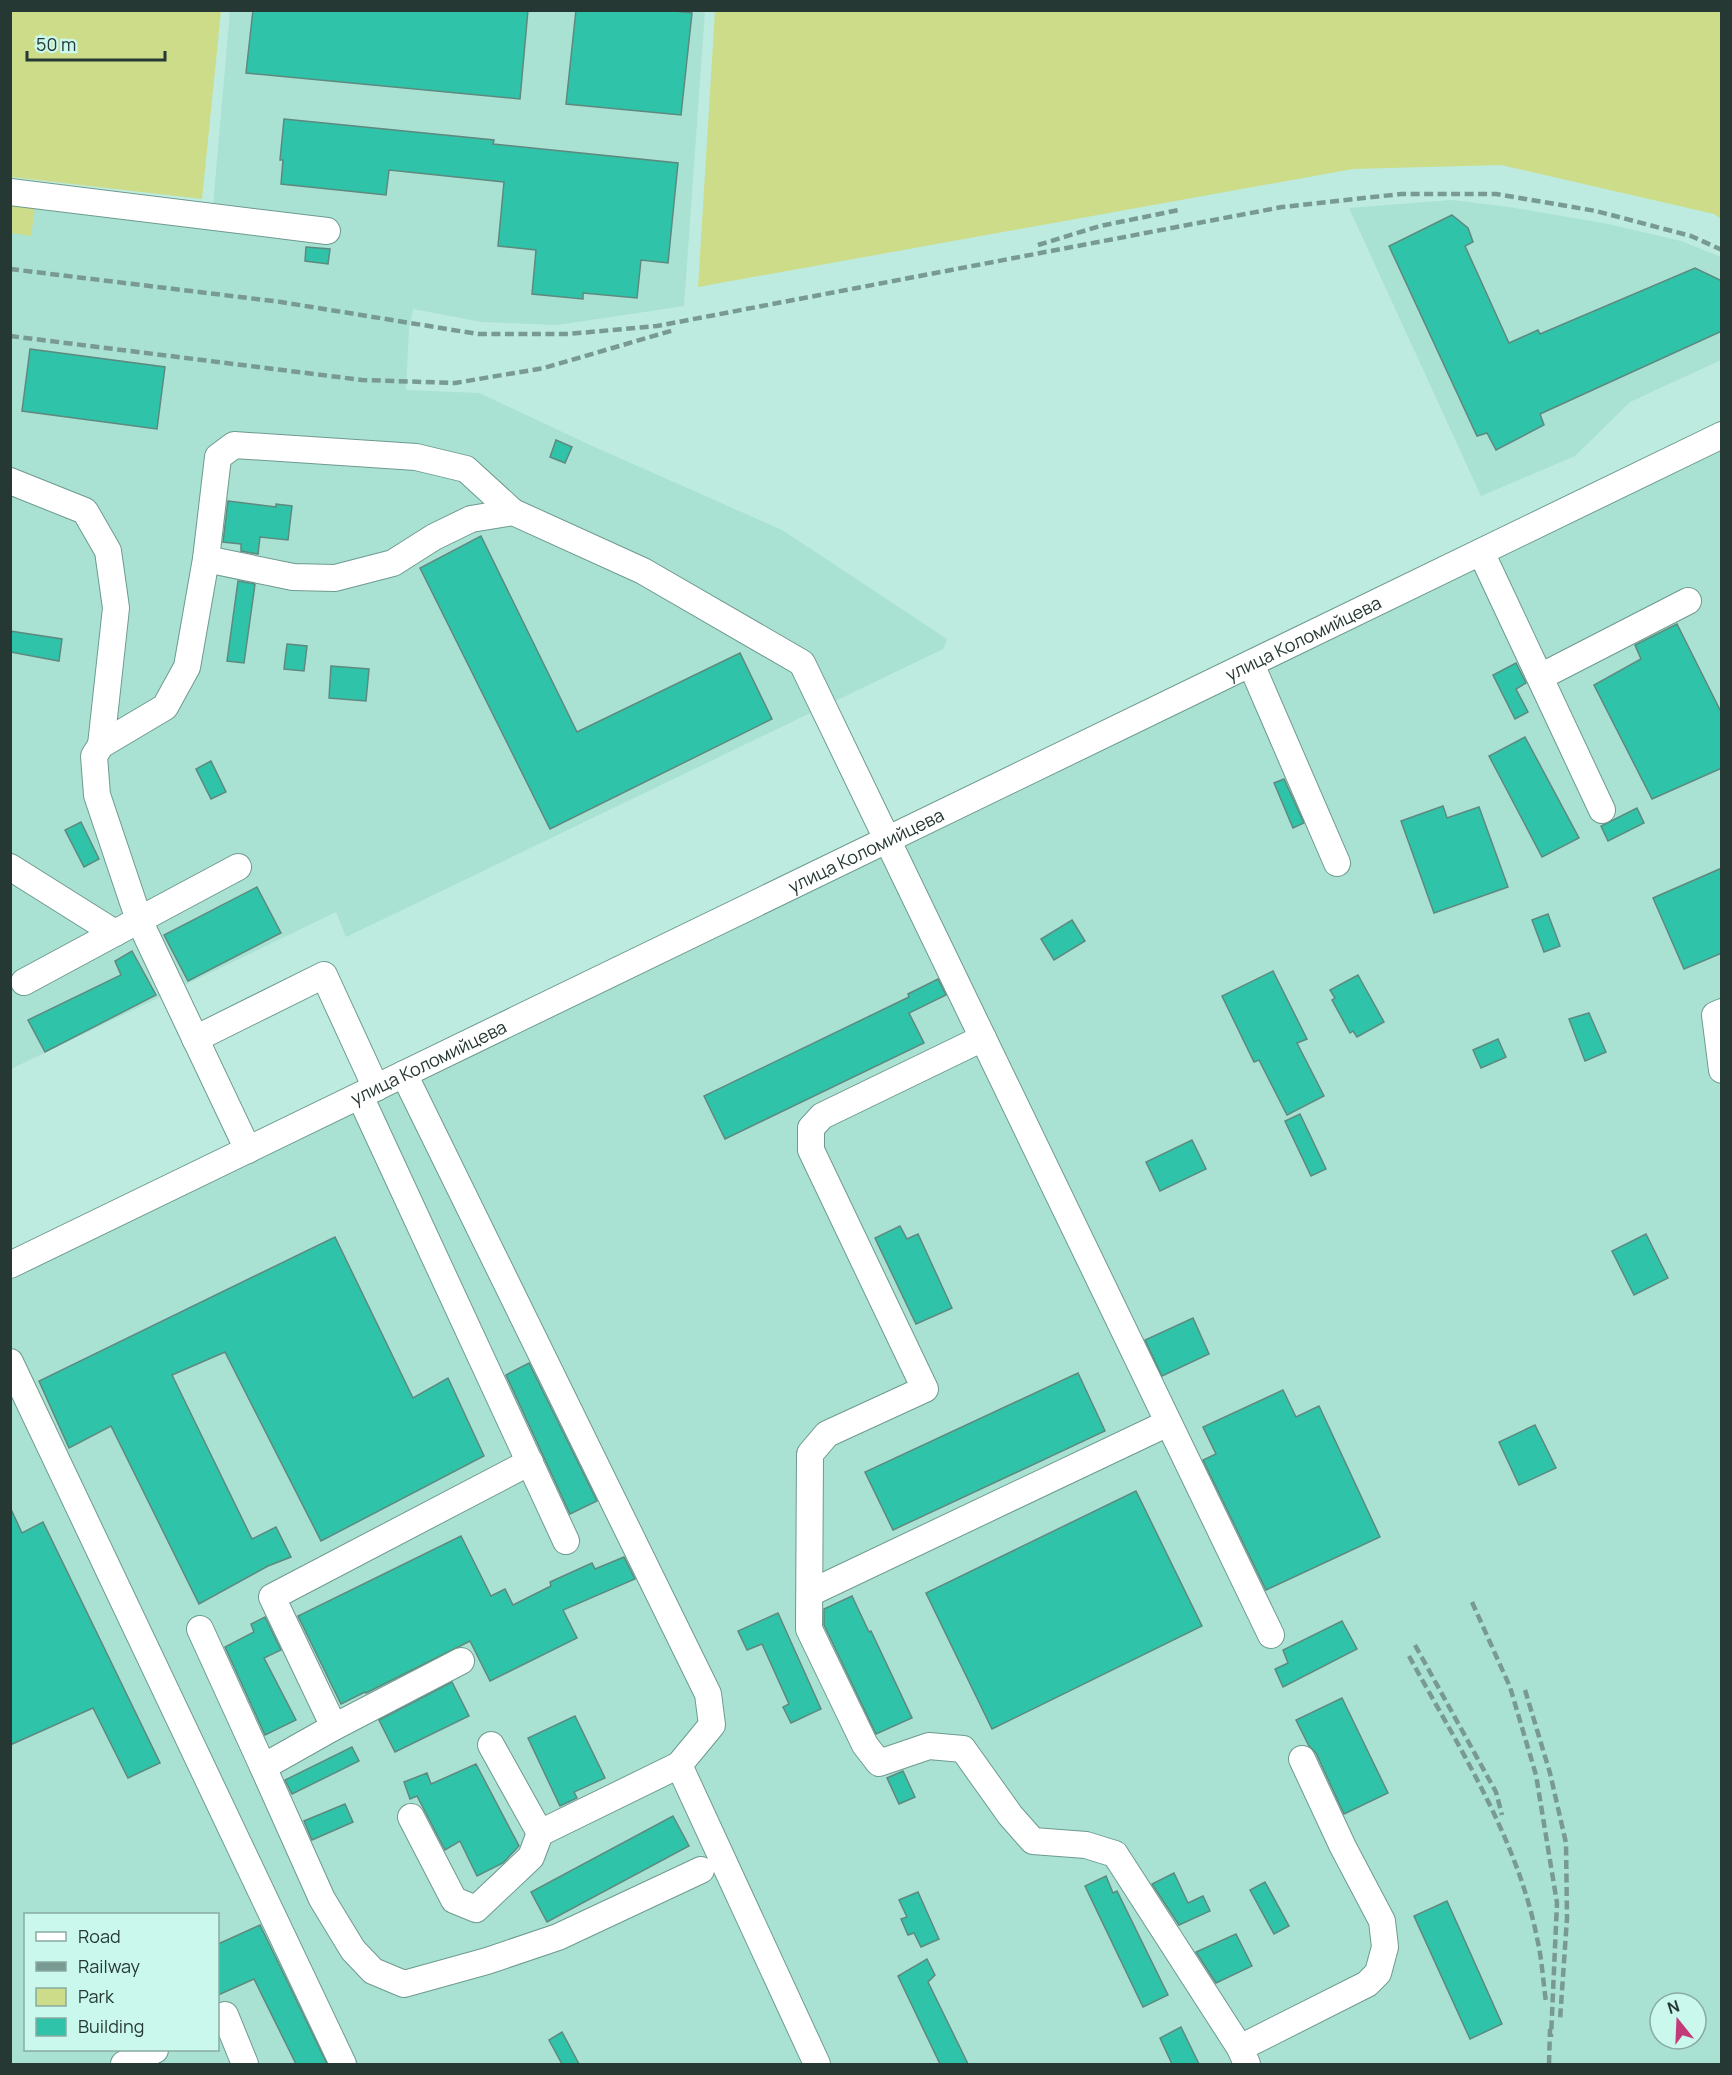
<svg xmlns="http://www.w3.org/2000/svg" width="1732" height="2075" font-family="Manrope,sans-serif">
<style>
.built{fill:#a9e1d3;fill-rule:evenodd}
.green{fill:#cddc89}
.building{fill:#2fc4a9;stroke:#5e897f;stroke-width:1.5}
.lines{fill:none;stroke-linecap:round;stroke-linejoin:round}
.minor-casing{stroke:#6e9a8f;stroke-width:28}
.minor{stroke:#fff;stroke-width:26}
.rail{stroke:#799a91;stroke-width:4.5;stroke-dasharray:9 4.5;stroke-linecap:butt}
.labels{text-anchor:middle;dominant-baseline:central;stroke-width:4.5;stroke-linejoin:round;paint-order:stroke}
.street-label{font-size:18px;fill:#263833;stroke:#caf8ec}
</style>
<rect width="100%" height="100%" fill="#bdebdf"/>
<!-- built -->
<g class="built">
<polygon points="230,11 705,11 684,306 557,325 482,322 413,309 409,328 406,390 479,393 590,445 782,530 947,639 943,649 346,937 336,912 11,1069 10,181 213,206"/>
<polygon points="1452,200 1509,207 1608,224 1681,241 1721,257 1721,360 1630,402 1575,456 1481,496 1349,208"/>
<path d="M1721,447V2064H11L10,1280ZM26,1914H218V2050H26ZM1660,2003H1696V2039H1660Z"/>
</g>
<!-- green -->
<g class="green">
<polygon points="11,10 221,11 202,199 11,177"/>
<polygon points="715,11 1721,11 1721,219 1714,214 1501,165 1353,169 698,287"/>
<polygon points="11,204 35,207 31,236 11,233"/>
</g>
<!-- building -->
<g class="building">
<polygon points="253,10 528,10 520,99 246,73"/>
<polygon points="576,10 665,10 692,13 681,115 566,104"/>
<polygon points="284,119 494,140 493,144 678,163 668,263 641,260 637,298 583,293 583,299 532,294 536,250 498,246 504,182 389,170 386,195 281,184 283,160 280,160"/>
<polygon points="1452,215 1468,228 1473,242 1465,246 1509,343 1538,330 1540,334 1695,268 1722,281 1722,331 1540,414 1544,425 1496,450 1487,433 1477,436 1389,246"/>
<polygon points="306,247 330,249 328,264 305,261"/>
<polygon points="30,349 165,367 157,429 22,411"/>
<polygon points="556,440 572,447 565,463 550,457"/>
<polygon points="228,501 276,507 276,504 292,506 288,540 260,537 258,554 241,551 241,544 223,542"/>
<polygon points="481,536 577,732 740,653 772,719 550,829 420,568"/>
<polygon points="238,581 255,584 244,663 227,661"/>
<polygon points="1677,624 1722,714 1722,768 1652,799 1594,685 1641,659 1635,645"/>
<polygon points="10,631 62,639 59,661 10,652"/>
<polygon points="287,644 307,646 304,671 284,669"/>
<polygon points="1516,663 1526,683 1516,689 1528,712 1515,719 1493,675"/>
<polygon points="331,666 369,669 366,701 329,698"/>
<polygon points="1525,737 1579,838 1542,857 1489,756"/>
<polygon points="211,761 226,792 211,799 196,769"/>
<polygon points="1284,779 1304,823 1293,828 1274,783"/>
<polygon points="1443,806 1447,818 1479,807 1508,887 1434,913 1401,821"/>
<polygon points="1637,808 1644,823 1608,841 1601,826"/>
<polygon points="81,822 99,859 84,867 65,830"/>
<polygon points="1722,868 1722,953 1684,969 1653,898"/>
<polygon points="257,887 281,933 188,981 164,935"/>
<polygon points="1548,914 1560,946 1544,952 1532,920"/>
<polygon points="1072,920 1085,941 1054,960 1041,939"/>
<polygon points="132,951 156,995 45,1052 28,1020 121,975 115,961"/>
<polygon points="1273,971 1307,1039 1297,1043 1324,1096 1287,1115 1259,1060 1254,1062 1222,996"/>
<polygon points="1358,975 1384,1022 1357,1037 1353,1031 1350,1033 1332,1000 1335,998 1330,990"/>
<polygon points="938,979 946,995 909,1013 924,1043 725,1139 704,1096 909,997 908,994"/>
<polygon points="1589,1013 1606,1052 1585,1061 1569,1019"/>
<polygon points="1498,1039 1506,1057 1481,1068 1473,1050"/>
<polygon points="1300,1114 1326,1169 1311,1176 1285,1121"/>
<polygon points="1192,1140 1206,1169 1160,1191 1146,1162"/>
<polygon points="900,1226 907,1239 918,1234 952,1308 916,1324 875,1238"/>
<polygon points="1646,1234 1668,1278 1634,1295 1612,1251"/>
<polygon points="335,1237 413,1398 448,1378 484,1456 321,1541 225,1352 172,1375 252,1539 276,1527 291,1557 268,1566 199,1604 111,1426 69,1448 39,1381"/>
<polygon points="1193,1318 1209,1354 1162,1376 1145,1340"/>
<polygon points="529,1363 597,1501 570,1514 506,1375"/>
<polygon points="1078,1373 1105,1431 893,1530 865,1472"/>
<polygon points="1283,1390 1296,1417 1319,1406 1380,1537 1266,1590 1203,1460 1216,1454 1203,1427"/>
<polygon points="1535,1425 1556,1468 1519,1485 1499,1442"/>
<polygon points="1136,1491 1202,1626 992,1729 926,1593"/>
<polygon points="10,1507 22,1533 43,1522 160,1763 128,1778 93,1708 10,1745"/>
<polygon points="461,1536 491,1596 505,1589 513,1605 551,1586 550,1582 592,1563 595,1569 624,1557 635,1579 563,1610 577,1638 490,1681 470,1641 366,1693 365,1692 341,1704 298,1616"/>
<polygon points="852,1596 869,1632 871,1631 912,1718 876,1734 824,1625 824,1609"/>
<polygon points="778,1613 821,1709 791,1723 783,1707 789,1704 762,1644 747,1650 738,1631"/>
<polygon points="265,1617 281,1650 264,1658 296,1720 265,1735 225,1647 254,1632 251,1624"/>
<polygon points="1342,1621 1357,1649 1283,1687 1275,1669 1288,1663 1283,1650"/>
<polygon points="452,1682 469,1716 395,1752 379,1720"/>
<polygon points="1342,1698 1388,1793 1344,1814 1316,1753 1309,1746 1296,1720"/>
<polygon points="575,1716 605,1778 574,1792 577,1798 560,1806 528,1738"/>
<polygon points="352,1747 359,1761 292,1794 285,1780"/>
<polygon points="476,1764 519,1846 503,1863 477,1876 460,1841 445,1850 417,1796 410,1799 404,1782 427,1773 431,1784"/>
<polygon points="903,1771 915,1797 899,1804 887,1778"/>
<polygon points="345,1804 353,1822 312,1840 304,1821"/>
<polygon points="673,1816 689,1846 547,1922 531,1892"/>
<polygon points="1174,1873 1188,1903 1203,1896 1210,1911 1179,1925 1152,1884"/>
<polygon points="1106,1876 1113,1893 1117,1891 1168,1995 1143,2007 1085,1886"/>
<polygon points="1265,1882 1289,1926 1274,1934 1250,1890"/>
<polygon points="918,1892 939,1939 921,1947 914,1933 908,1935 901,1919 907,1917 899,1900"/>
<polygon points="1447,1901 1502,2024 1470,2039 1414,1916"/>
<polygon points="260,1925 291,1989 327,2064 296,2064 254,1979 218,1995 218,1944"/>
<polygon points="1236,1934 1252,1966 1216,1983 1196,1952"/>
<polygon points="927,1959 935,1975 928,1982 968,2064 940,2064 898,1976"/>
<polygon points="1181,2027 1199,2064 1172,2064 1160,2038"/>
<polygon points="562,2032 579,2064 562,2064 549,2040"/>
</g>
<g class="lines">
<!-- minor casing -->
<g class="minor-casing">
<g id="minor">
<polyline points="10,192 327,231"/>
<polyline points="10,481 85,511 108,551 116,608 101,745"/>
<polyline points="1481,552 1602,810"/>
<polyline points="206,559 293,577 335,578 393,563 434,537 471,519 513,512"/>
<polyline points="1251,664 1337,863"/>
<polyline points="1540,677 1688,601"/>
<polyline points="10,867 115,933"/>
<polyline points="238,867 139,920 97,795 94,756 101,745 165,707 187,667 206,559 218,457 234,445 416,457 466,469 513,512 643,571 802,663 1271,1635"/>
<polyline points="24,982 139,920 248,1150"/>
<polyline points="1722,1012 1715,1015 1722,1070"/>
<polyline points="983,1038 822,1116 811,1128 811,1150 925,1389 827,1434 810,1454 809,1629 865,1745 879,1763 929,1746 963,1749 1010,1815 1033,1841 1086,1845 1115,1854 1240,2048 1247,2064"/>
<polyline points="195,1039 324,975 376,1088"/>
<polyline points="404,1074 708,1694 712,1725 679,1765 540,1833 491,1745"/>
<polyline points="360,1096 566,1541"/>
<path id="s1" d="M10,1265L1722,435"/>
<polyline points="10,1362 343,2064"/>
<polyline points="810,1593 1168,1423"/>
<polyline points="200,1629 263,1767"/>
<polyline points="461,1661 334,1727 272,1597 530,1462"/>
<polyline points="334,1727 263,1767 322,1899 353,1950 373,1971 404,1984 487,1961 558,1937 701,1870"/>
<polyline points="679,1765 817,2064"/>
<polyline points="411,1817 454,1900 476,1909 531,1857 540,1833"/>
<polyline points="218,2019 225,2015 245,2064"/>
<polyline points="1240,2048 1367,1984 1378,1973 1385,1947 1382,1921 1343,1847 1302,1759"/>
<polyline points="124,2064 155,2050"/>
</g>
</g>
<!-- minor -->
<use href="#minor" class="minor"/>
<!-- rail -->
<g class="rail">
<polyline points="1038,245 1100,226 1179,210"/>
<polyline points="10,269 281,302 478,334 568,334 657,326 1282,207 1401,194 1496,194 1596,211 1691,236 1722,250"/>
<polyline points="10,336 362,380 455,383 544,368 674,330"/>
<polyline points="1472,1602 1510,1687 1536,1775 1557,1903 1551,2037"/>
<polyline points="1415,1645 1496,1792 1502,1815"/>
<path d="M1409,1656C1458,1746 1517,1837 1537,1938C1542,1959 1543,1981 1546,2002"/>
<polyline points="1525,1690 1550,1773 1566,1843 1567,1918 1560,2020"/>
<polyline points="1549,2064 1550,2029"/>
</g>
</g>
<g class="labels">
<!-- street labels -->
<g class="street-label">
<text stroke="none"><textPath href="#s1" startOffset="1437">улица Коломийцева</textPath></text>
<text stroke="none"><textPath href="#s1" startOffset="951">улица Коломийцева</textPath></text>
<text stroke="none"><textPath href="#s1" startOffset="465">улица Коломийцева</textPath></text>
</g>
</g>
<!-- border -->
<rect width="1732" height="2075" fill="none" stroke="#263833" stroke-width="24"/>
<!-- legend -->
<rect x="24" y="1913" width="195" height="138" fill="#caf8ec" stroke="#88aba2" stroke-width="1.5"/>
<rect x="36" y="1932" width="30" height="9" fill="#ffffff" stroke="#88aba2" stroke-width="1.5"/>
<text x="78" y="1943" font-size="18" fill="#263833">Road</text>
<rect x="36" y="1962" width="30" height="9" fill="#799a91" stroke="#88aba2" stroke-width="1.5"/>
<text x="78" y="1973" font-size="18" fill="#263833">Railway</text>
<rect x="36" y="1988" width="30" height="18" fill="#cddc89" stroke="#88aba2" stroke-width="1.5"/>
<text x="78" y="2003" font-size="18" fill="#263833">Park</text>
<rect x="36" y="2018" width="30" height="18" fill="#2fc4a9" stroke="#88aba2" stroke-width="1.5"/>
<text x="78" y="2033" font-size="18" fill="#263833">Building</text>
<!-- north arrow -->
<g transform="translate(1678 2021) rotate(342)"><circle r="28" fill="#caf8ec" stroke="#88aba2" stroke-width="1.5"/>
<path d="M0-4.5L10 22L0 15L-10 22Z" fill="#c23a78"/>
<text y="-9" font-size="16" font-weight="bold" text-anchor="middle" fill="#263833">N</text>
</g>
<!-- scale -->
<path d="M27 51v9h138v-9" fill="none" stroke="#263833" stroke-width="3"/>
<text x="36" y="51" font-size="18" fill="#263833" stroke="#caf8ec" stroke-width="4.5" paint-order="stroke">50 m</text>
</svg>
